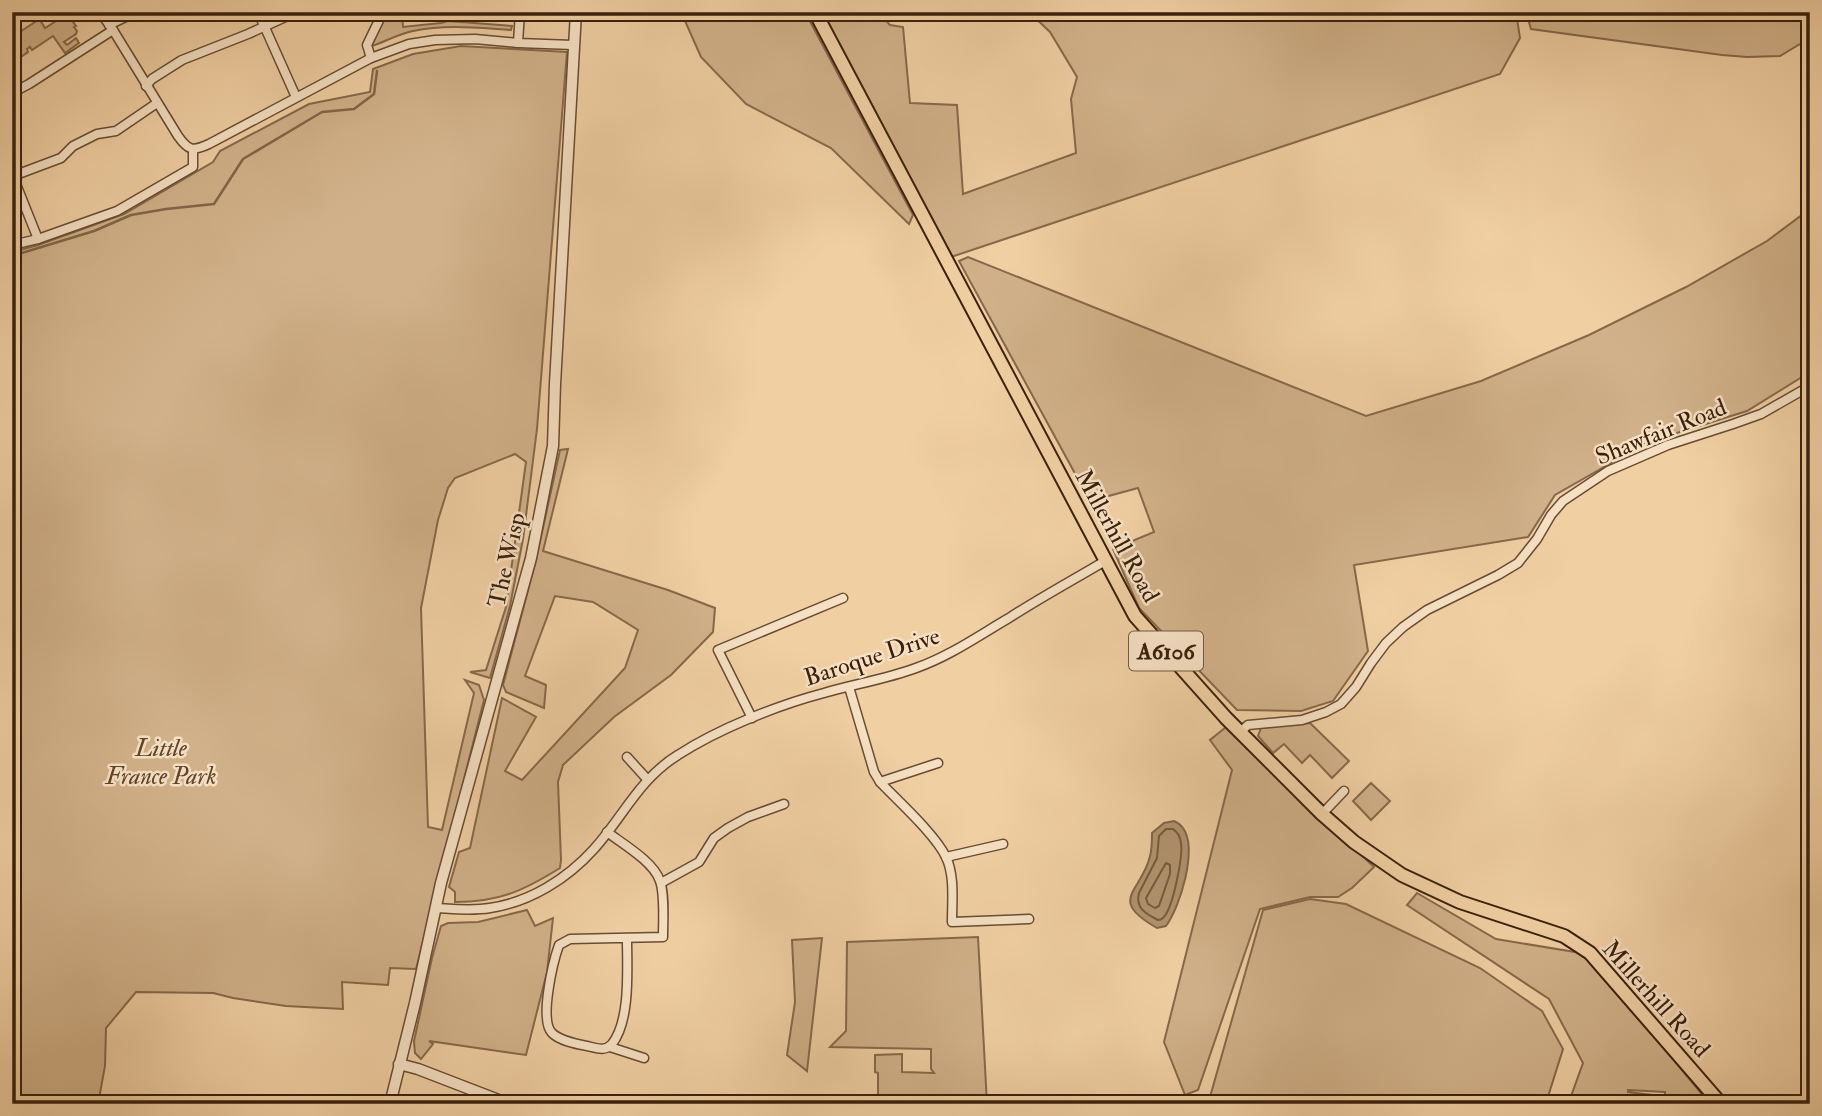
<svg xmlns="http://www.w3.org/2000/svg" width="1822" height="1116" font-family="'IM FELL Double Pica',serif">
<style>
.green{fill:#d1b189;stroke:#86684a;stroke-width:2}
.water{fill:#b29470;stroke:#826648;stroke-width:2}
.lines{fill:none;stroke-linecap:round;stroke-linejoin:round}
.shore{stroke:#765a3e;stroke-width:2}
.stream{stroke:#826648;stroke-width:2.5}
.minor-casing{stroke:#684c32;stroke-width:11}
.tertiary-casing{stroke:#684c32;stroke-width:13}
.primary-casing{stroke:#3a200c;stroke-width:16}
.minor{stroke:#f5e0c3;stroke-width:8}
.tertiary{stroke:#f5e0c3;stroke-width:10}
.primary{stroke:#f0cfa3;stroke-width:12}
.labels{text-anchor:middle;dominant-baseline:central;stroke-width:5;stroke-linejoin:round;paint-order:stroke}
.shield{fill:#f5e0c3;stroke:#725a43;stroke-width:2}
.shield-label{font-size:23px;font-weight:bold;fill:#3a200c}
.street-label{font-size:24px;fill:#3a200c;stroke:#f5e0c3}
.park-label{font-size:24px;font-style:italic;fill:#60442b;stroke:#f5e0c3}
</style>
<rect width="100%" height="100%" fill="#f0cfa3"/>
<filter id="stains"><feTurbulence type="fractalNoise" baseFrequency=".00286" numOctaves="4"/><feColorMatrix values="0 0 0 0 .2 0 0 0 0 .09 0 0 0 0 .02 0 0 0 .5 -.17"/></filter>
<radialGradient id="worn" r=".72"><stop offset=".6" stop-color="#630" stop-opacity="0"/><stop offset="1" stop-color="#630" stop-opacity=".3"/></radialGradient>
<!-- green -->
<g class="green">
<polygon points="29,12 35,12 45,28 67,14 76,26 74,27 77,31 76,34 64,42 67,45 76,38 79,43 65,53 53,36 32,50 30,47 27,49 28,52 12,63 12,37 35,22"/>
<path d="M386,12H402L403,27L441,23L448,21L512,26L511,30C479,28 446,24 413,31C399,34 386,41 372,46V42Z"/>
<polygon points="681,12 805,12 913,215 909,224 831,148 746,104 701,57"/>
<polygon points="820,12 878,12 890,25 903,27 910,103 957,105 963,194 1076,153 1071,99 1077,77 1050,32 1029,12 1516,12 1520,38 1500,74 951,257"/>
<polygon points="1526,12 1810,12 1810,38 1780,56 1747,57 1722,55 1531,29"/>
<polygon points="461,46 567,52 537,429 523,539 510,606 490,678 470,672 486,670 506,607 526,462 515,454 455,478 448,488 438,520 421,608 428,827 442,830 474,693 465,680 479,685 484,700 416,969 390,968 388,985 342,982 343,1009 286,1006 233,998 213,993 136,992 106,1028 105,1066 98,1104 12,1104 12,252 38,245 124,214 213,162 220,151 309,104 370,92 373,69 413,54"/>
<polygon points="1810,209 1810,372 1747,411 1648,442 1555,495 1528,537 1354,565 1368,651 1333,701 1301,711 1237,710 1139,608 1113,549 1154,532 1138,488 1090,501 959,261 968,257 1366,416 1481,381 1589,335 1686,287 1767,241"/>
<path d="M568,449L543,551L668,590L715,608L713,632L671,675L614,717L563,765L558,782L561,860L560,868C523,891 499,902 455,902V892L449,887L459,852L470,848L502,698L536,717L505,771L522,780L625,668L638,630L593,602L555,596L525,676L546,685L544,708L506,692L503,685L536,560L560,450Z"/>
<polygon points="1310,723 1349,761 1332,778 1310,755 1302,763 1284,744 1273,753 1258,736 1261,728"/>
<polygon points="1226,727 1374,867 1352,888 1338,897 1310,897 1260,909 1198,1090 1185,1095 1164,1042 1232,770 1210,740"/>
<polygon points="1371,783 1390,801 1371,820 1353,801"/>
<polygon points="1810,882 1810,942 1804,931 1801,888"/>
<polygon points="1417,893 1496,939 1581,953 1669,1054 1710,1104 1677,1104 1673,1103 1673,1100 1671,1100 1670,1104 1666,1104 1667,1096 1665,1095 1665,1092 1628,1090 1628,1092 1652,1095 1652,1101 1662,1101 1662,1104 1646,1102 1645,1104 1571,1104 1570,1099 1583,1063 1549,999 1407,905"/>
<polygon points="1310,899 1346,904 1480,968 1542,1011 1563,1049 1547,1100 1547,1104 1208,1104 1263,910"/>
<polygon points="527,910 535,926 553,918 547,972 526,1055 429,1041 433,1044 421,1059 415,1053 414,1041 432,958 441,926 448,923 478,922"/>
<polygon points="978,937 987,1104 878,1104 878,1073 875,1072 875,1055 902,1054 902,1072 934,1073 931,1069 931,1049 830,1047 846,1031 847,942"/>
<polygon points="822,938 807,1071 787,1055 795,1002 792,940"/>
</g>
<!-- water -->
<path class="water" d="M1174,821C1178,823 1181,825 1183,828C1198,849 1180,907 1166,926L1157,928C1106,899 1142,892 1150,856C1152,849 1152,841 1152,833L1164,823Z"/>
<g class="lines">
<!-- shore -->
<g class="shore">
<path d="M1166,829H1173C1178,833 1180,836 1181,843C1183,856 1173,909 1163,918C1162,919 1160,920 1158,920C1146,914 1135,908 1139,893L1157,858L1159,836Z"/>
<polygon points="1166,863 1170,865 1170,874 1159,906 1155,908 1148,904 1146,898"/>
</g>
<!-- stream -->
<polyline class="stream" points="12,256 94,231 131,215 166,209 214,204 243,159 322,112 354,109 374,94 377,71"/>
<!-- minor casing -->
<g class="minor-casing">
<g id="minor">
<path d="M100,12L113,30L178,136C188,150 192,152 209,144L371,58L409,44L435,40L475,39L518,43L573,45"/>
<polyline points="258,12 296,97"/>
<polyline points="12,16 17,12"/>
<polyline points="109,25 136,12"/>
<polyline points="518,43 520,12"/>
<polyline points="371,58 367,45 383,12"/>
<polyline points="146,86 152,79 182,60 248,34 294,13 305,12"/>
<polyline points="12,93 29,84 113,30"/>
<polyline points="12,174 38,239"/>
<polyline points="13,176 61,158 73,146 97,134 116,131 157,103"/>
<polyline points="12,245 38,239 117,211 193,167 193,149"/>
<path d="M849,687L874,772L880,782C898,801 935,834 946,857C955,876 952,901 952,922L1029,919"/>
<polyline points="752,718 718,650 843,598"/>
<polyline points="1240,732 1248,725 1302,720 1326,712 1341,704 1356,687 1371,663 1386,643 1403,627 1427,610 1498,575 1518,563 1537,539 1551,515 1563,501 1608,471 1668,445 1733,424 1761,414 1810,386"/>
<polyline points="627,757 647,779"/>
<polyline points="880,782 938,763"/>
<polyline points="1322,814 1344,791"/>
<path d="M607,832C623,844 654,862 660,881C665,895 663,921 663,937L570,939L559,945C553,962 539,1020 552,1033C560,1041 577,1044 587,1046C596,1048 605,1052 612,1044C631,1020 627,967 627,938"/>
<polyline points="946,857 1003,844"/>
<polyline points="661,883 699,862 714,838 728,828 748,817 784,804"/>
<path d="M437,908C454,909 472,911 490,908C530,902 567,879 594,849C623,817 639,779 678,755C718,729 778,705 824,693C855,684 886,679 916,668C950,656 978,636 1009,618C1040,598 1073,580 1105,561"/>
<polyline points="610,1047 644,1058"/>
</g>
</g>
<!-- tertiary casing -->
<g class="tertiary-casing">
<g id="tertiary">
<polyline points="399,1064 418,1069 509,1104"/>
<polyline points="390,1104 415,1003 441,883 531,558 553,446 555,384 576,12"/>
</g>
</g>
<!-- primary casing -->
<g class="primary-casing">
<polyline id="primary" points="815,12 1135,616 1226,718 1322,814 1354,842 1402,875 1460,902 1564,936 1590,953 1721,1104"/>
</g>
<!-- minor -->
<use href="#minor" class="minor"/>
<!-- tertiary -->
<use href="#tertiary" class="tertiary"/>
<!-- primary -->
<use href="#primary" class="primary"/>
</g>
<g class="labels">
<!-- shield labels -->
<rect class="shield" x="1129" y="631.5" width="74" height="39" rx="5"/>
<g class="shield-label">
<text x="1166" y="651">A6106</text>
</g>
<!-- street labels -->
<g class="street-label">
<text transform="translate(1661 432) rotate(-22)">Shawfair Road</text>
<text transform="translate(1117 536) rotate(61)">Millerhill Road</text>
<text transform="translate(507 560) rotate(-77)">The Wisp</text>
<text transform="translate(872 657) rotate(-18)">Baroque Drive</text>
<text transform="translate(1656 999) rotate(48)">Millerhill Road</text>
</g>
<!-- park labels -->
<g class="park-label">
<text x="161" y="748">Little<tspan x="161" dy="28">France Park</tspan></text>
</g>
</g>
<!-- margin -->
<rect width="1822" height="1116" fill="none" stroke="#f0cfa3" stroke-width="42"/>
<rect x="14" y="14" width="1794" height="1088" fill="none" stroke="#3a200c" stroke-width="3.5"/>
<rect x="21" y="21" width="1780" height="1074" fill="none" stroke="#3a200c" stroke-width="2"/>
<rect width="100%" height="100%" filter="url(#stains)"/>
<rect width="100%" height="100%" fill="url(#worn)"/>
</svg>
